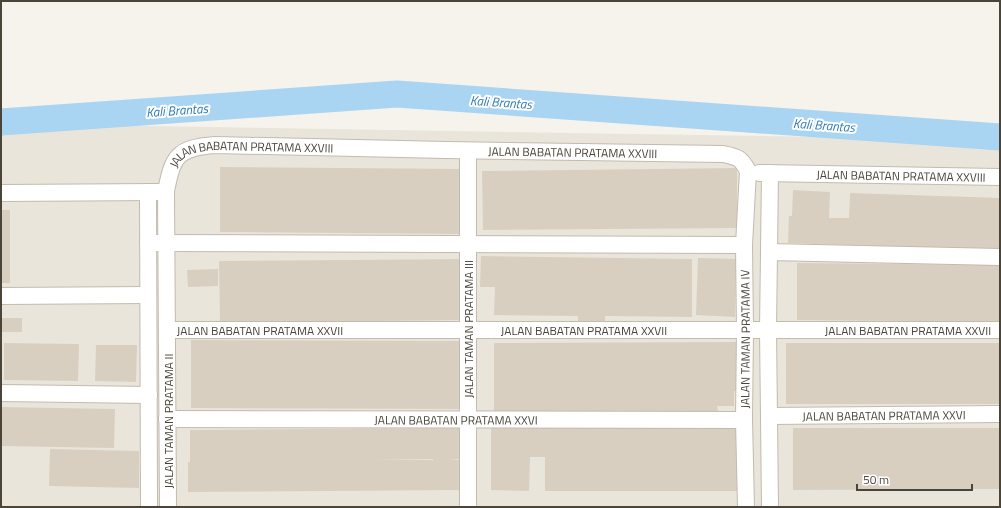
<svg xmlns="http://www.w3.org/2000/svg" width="1001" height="508" font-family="'Titillium Web',sans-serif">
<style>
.residential{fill:#eae5da}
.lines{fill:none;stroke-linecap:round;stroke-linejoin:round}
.river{stroke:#a9d4f2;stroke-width:27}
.building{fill:#d8cfc1;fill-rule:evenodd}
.minor-casing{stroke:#c2bbae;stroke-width:18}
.minor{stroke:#fff;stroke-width:16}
.labels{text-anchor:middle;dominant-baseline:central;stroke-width:4;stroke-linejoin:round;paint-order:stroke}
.street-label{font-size:12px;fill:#4b4439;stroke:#fff}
.water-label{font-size:13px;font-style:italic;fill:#2e7ab2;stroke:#fff}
</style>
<rect width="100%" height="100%" fill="#f6f3ec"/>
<!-- residential -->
<polygon class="residential" points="30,124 1000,140 1000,507 1,507 1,128"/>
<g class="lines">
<!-- river -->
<polyline class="river" points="1,122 397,94 1000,137"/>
</g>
<!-- building -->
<g class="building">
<polygon points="220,167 461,169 460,234 220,232"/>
<polygon points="737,168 737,228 483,230 482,171"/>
<polygon points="793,190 830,192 829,218 849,218 850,193 1000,198 1000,250 788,243 789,216 792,216"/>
<rect x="1" y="210" width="9" height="73"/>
<polygon points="481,256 692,259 692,317 605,316 605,325 578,324 578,316 494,315 495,287 480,287"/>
<polygon points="698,258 736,259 735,317 696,315"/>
<polygon points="466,259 466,320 220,323 219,261"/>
<polygon points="797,263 1000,265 1000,322 797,320"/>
<polygon points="218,269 218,286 188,287 187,270"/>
<rect x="1" y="318" width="21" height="14"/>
<polygon points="191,340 461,341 461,409 191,408"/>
<polygon points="744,342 744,390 734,391 734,406 717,406 718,412 494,413 494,343"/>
<polygon points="4,343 79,344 78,381 4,380"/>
<rect x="786" y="343" width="214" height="61"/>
<polygon points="96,345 137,345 136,382 95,381"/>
<polygon points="1,407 115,409 114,448 1,446"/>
<polygon points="491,425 737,426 737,491 545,491 545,457 530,457 529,491 491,490"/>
<path d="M462,428V459H449L460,460V490L188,492V462H190V430ZM433,459V460H374Z"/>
<polygon points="793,428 1000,428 1000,489 793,490"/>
<polygon points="50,449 139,451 139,488 49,486"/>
</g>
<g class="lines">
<!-- minor casing -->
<g class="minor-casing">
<g id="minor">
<path id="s1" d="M759,173L1000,177"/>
<polyline points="148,192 149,507"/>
<polyline points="1,193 159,192"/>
<polyline points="148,243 744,245"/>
<polyline points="769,252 1000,257"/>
<polyline points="1,296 148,295"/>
<path id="s2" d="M167,330H1000"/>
<polyline points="1,393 149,395"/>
<path id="s3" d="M769,416L1000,414"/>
<path id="s4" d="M167,419L744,420"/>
<path id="s5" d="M168,507L166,191C173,156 177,148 215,145L446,150L723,154C738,157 741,158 748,171"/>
<polyline points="468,507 468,151"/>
<path id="s6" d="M746,507L744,420L745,330L744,245L748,171"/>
<polyline points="770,507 768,330 770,173"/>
</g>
</g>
<!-- minor -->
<use href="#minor" class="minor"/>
</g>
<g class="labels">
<!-- street labels -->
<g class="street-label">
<text stroke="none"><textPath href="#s5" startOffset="750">JALAN BABATAN PRATAMA XXVIII</textPath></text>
<text stroke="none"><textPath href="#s5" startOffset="426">JALAN BABATAN PRATAMA XXVIII</textPath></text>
<text stroke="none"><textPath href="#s1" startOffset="142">JALAN BABATAN PRATAMA XXVIII</textPath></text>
<text transform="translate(468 329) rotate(-90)">JALAN TAMAN PRATAMA III</text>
<text stroke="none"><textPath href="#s2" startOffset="93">JALAN BABATAN PRATAMA XXVII</textPath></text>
<text stroke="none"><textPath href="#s2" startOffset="417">JALAN BABATAN PRATAMA XXVII</textPath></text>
<text stroke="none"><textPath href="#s2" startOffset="741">JALAN BABATAN PRATAMA XXVII</textPath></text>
<text stroke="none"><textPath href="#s6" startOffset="168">JALAN TAMAN PRATAMA IV</textPath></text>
<text stroke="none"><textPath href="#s3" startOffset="115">JALAN BABATAN PRATAMA XXVI</textPath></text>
<text stroke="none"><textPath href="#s4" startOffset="289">JALAN BABATAN PRATAMA XXVI</textPath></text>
<text transform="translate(168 421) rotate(-90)">JALAN TAMAN PRATAMA II</text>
</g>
<!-- water labels -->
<g class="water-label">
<text transform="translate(501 102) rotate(4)">Kali Brantas</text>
<text transform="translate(177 110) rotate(-4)">Kali Brantas</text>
<text transform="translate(824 125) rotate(4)">Kali Brantas</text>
</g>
</g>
<!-- border -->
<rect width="1001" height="508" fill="none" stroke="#4b4439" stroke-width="4"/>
<!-- scale -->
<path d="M857 484v6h115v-6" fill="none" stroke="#4b4439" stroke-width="2"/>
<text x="863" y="484" font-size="12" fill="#4b4439" stroke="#ffffff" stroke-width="3" paint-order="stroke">50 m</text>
</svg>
